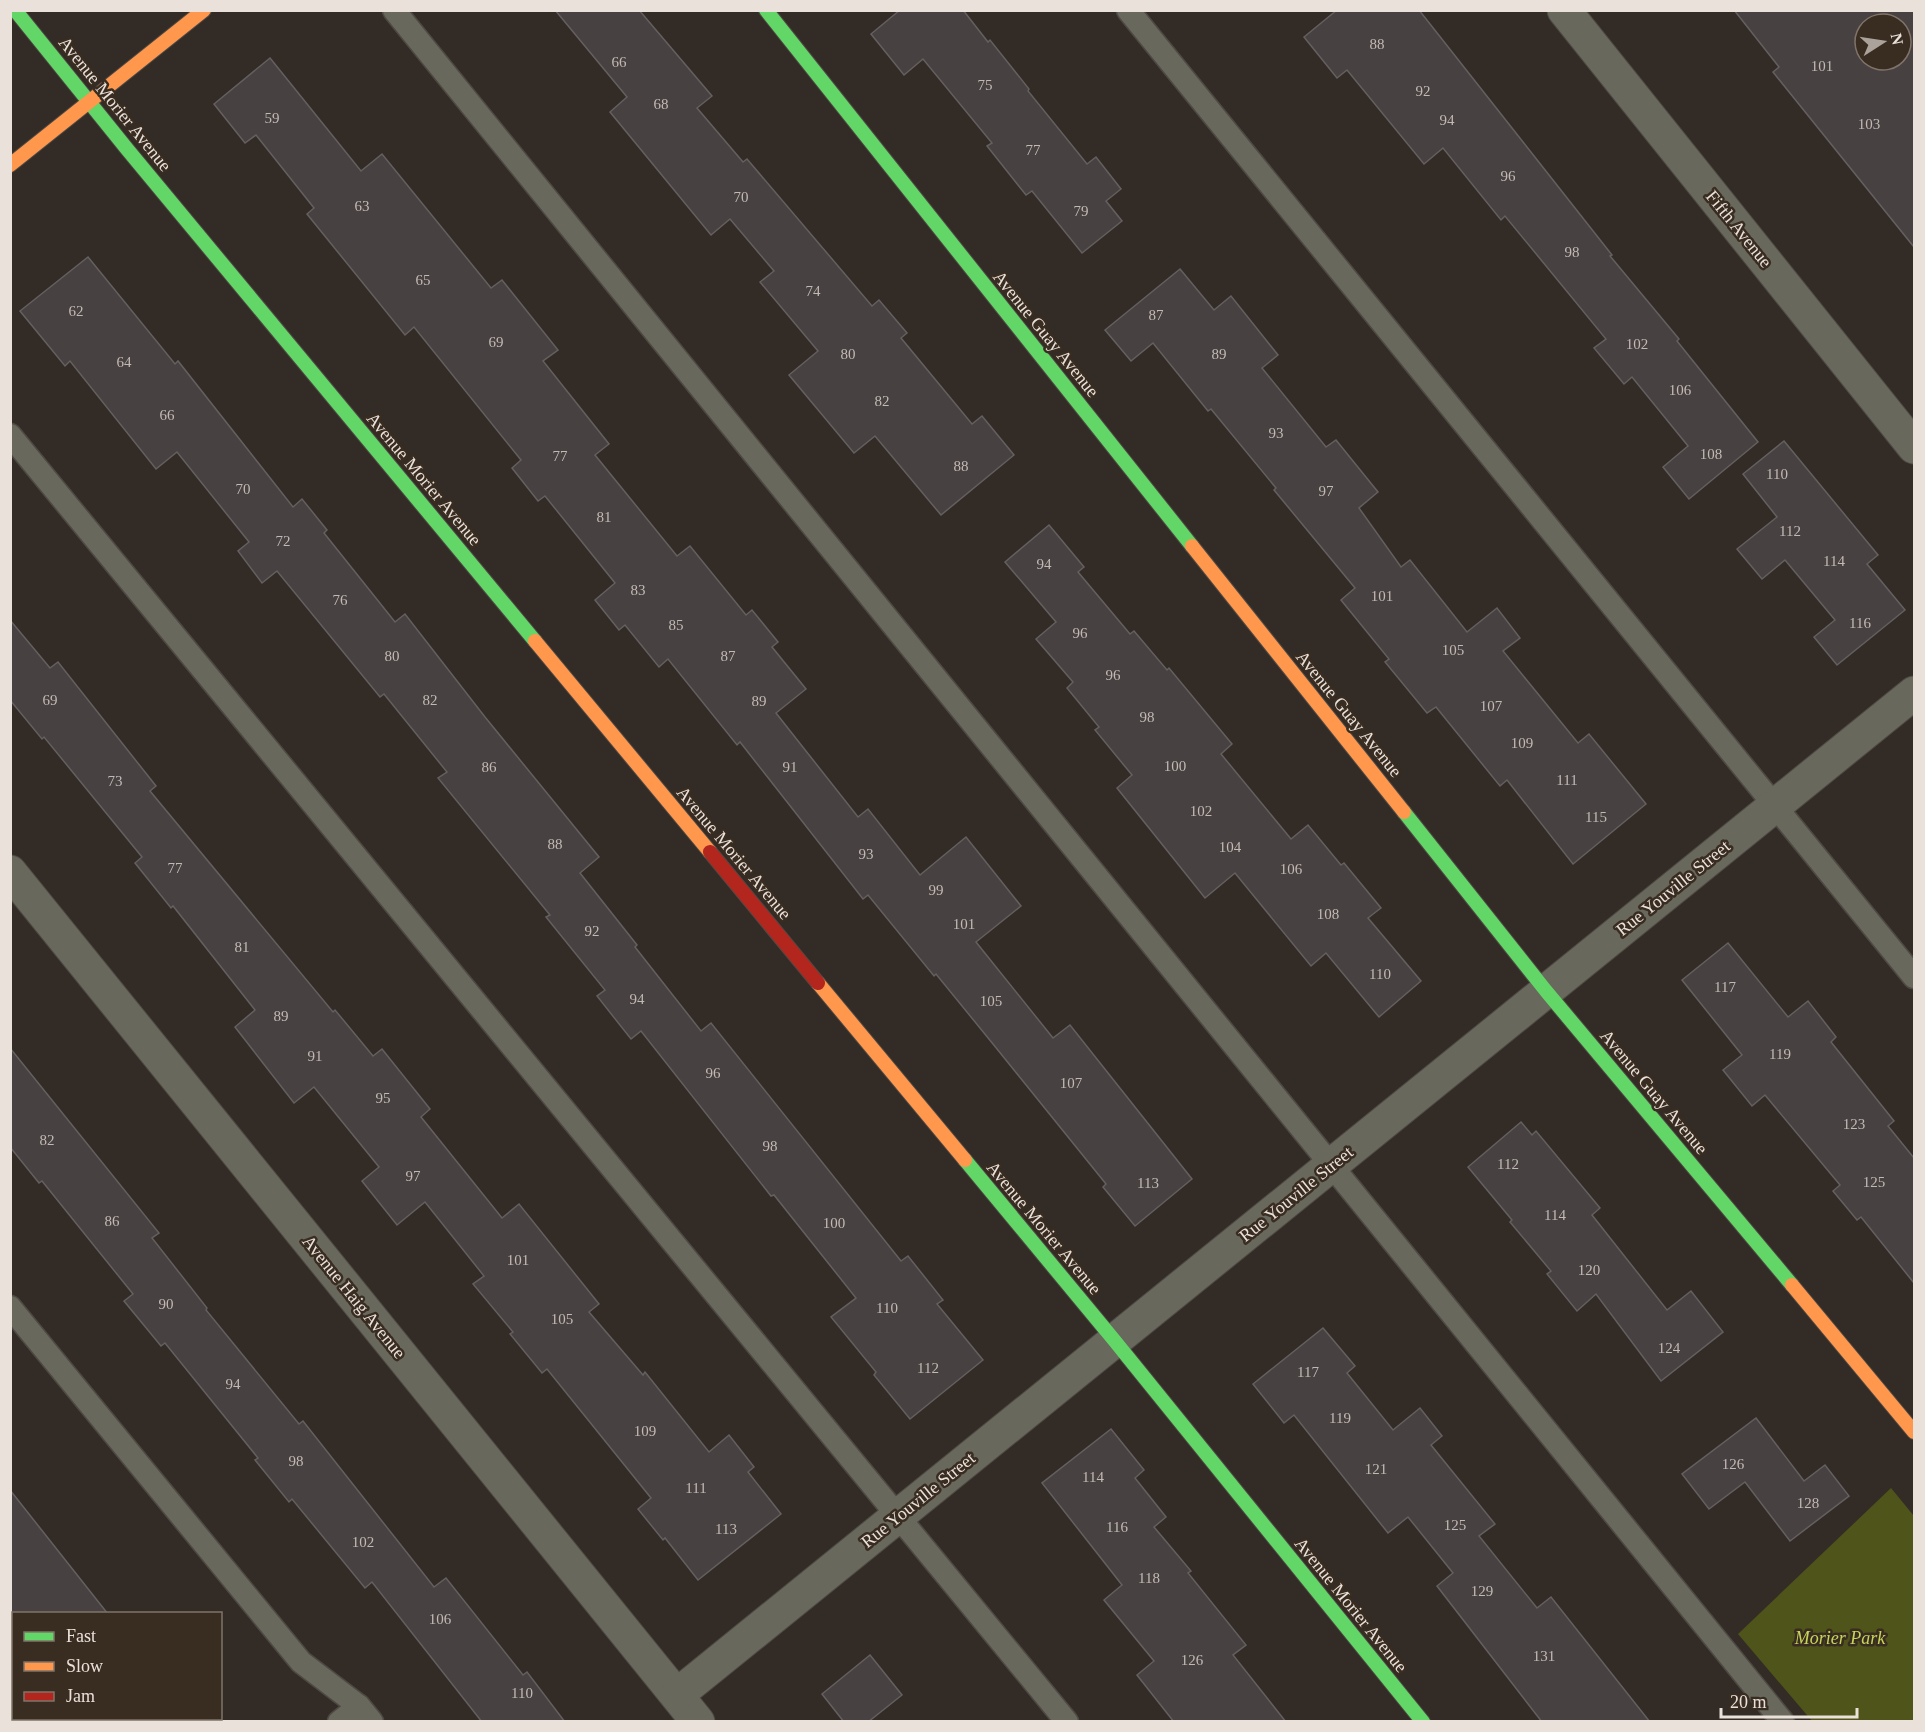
<svg xmlns="http://www.w3.org/2000/svg" width="1925" height="1732" font-family="'Times New Roman',serif">
<style>
.green{fill:#4f541b}
.building{fill:#484141;stroke:#645f60;stroke-width:1.5;fill-rule:evenodd}
.lines{fill:none;stroke-linecap:round;stroke-linejoin:round}
.lane-casing{stroke:#4f4944;stroke-width:25}
.street-casing{stroke:#4f4944;stroke-width:35}
.fast-casing{stroke:#4f4944;stroke-width:16}
.slow-casing{stroke:#4f4944;stroke-width:16}
.jam-casing{stroke:#4f4944;stroke-width:16}
.lane{stroke:#68685d;stroke-width:22}
.street{stroke:#68685d;stroke-width:33}
.fast{stroke:#63d668;stroke-width:14}
.slow{stroke:#ff974d;stroke-width:14}
.jam{stroke:#b3261e;stroke-width:14}
.labels{text-anchor:middle;dominant-baseline:central;stroke-width:5;stroke-linejoin:round;paint-order:stroke}
.number-label{font-size:15px;fill:#c2b9b4}
.street-label{font-size:18px;fill:#eae1da;stroke:#392c20}
.park-label{font-size:18px;font-style:italic;fill:#c6d559;stroke:#392c20}
</style>
<rect width="100%" height="100%" fill="#332c26"/>
<!-- green -->
<polygon class="green" points="1891,1488 1914,1516 1914,1721 1812,1721 1738,1634"/>
<!-- building -->
<g class="building">
<polygon points="555,10 639,10 712,96 697,108 743,162 747,159 872,306 879,300 907,333 901,338 972,424 982,416 1014,455 941,515 875,436 854,453 789,375 818,351 760,282 774,271 730,219 711,235 610,112 627,97"/>
<polygon points="900,10 963,10 988,42 990,40 1029,89 1028,91 1087,164 1096,157 1121,189 1106,201 1122,221 1082,253 1032,191 1026,195 987,146 992,143 923,59 904,75 871,34"/>
<polygon points="1337,10 1419,10 1612,255 1610,256 1679,339 1677,341 1758,442 1689,499 1663,467 1688,446 1632,377 1624,384 1594,348 1606,339 1505,216 1501,220 1443,148 1424,164 1347,70 1337,78 1304,37"/>
<path d="M1734,10H1914V247L1773,72L1779,67ZM1865,24H1901V60H1865Z"/>
<polygon points="270,58 361,171 382,154 491,288 502,280 558,350 543,361 609,444 595,455 677,556 690,546 746,615 752,610 778,642 772,647 806,689 776,713 858,817 868,809 920,875 966,837 1021,906 976,942 1053,1038 1070,1025 1192,1179 1135,1226 1103,1187 1106,1184 993,1044 936,974 934,976 868,895 863,899 740,742 737,745 668,659 659,667 625,625 619,630 595,600 615,583 545,496 538,501 512,468 521,460 414,327 405,335 307,214 314,208 256,135 245,143 214,104"/>
<polygon points="88,257 175,364 178,361 293,507 302,499 327,530 324,533 395,622 405,614 485,717 599,857 580,873 637,945 635,947 701,1031 711,1023 901,1261 908,1256 943,1300 937,1304 983,1360 910,1419 874,1375 876,1372 831,1317 856,1298 774,1195 771,1196 641,1031 631,1039 597,996 605,990 546,917 550,915 438,778 447,772 384,694 380,697 277,571 262,583 238,551 249,542 177,452 156,469 70,361 65,366 20,311"/>
<polygon points="1180,269 1214,310 1231,296 1278,355 1262,368 1326,447 1336,440 1378,492 1359,508 1401,567 1410,560 1467,632 1497,608 1520,638 1503,651 1578,743 1589,734 1646,804 1573,864 1507,780 1500,786 1436,707 1427,713 1385,662 1389,659 1341,600 1355,588 1274,490 1276,488 1211,409 1208,411 1153,343 1131,361 1105,330"/>
<polygon points="1784,441 1878,555 1867,564 1905,610 1837,665 1814,637 1835,620 1785,560 1762,579 1737,549 1777,517 1743,474"/>
<polygon points="1049,525 1084,567 1078,572 1130,634 1134,631 1167,670 1169,668 1232,744 1221,754 1291,839 1308,825 1341,865 1344,863 1381,908 1368,918 1421,981 1379,1017 1326,953 1311,966 1235,873 1205,898 1117,788 1132,775 1095,730 1099,727 1067,688 1073,682 1036,639 1056,622 1005,562"/>
<polygon points="10,620 50,668 58,662 156,786 150,791 333,1012 335,1010 373,1056 382,1049 430,1109 421,1117 502,1218 519,1204 599,1304 589,1312 643,1375 645,1372 709,1452 729,1435 754,1467 748,1472 781,1514 698,1580 665,1538 663,1540 638,1509 651,1498 547,1369 542,1373 510,1334 513,1332 473,1284 484,1276 425,1202 397,1225 362,1181 379,1167 314,1087 294,1103 235,1027 255,1010 173,906 171,908 135,863 142,857 44,737 42,739 10,700"/>
<polygon points="1728,943 1788,1017 1808,1001 1836,1037 1831,1042 1894,1121 1888,1126 1914,1158 1914,1283 1861,1217 1857,1220 1833,1191 1840,1185 1765,1095 1752,1106 1723,1070 1742,1055 1682,980"/>
<polygon points="10,1048 159,1233 152,1238 207,1308 206,1310 299,1424 303,1421 434,1587 446,1578 523,1675 527,1672 565,1722 482,1722 372,1582 365,1588 292,1499 289,1502 255,1460 258,1458 165,1343 161,1346 124,1301 133,1294 42,1181 39,1183 10,1147"/>
<polygon points="1521,1122 1532,1135 1536,1131 1600,1208 1592,1215 1667,1310 1691,1291 1723,1332 1661,1381 1596,1294 1577,1311 1547,1274 1551,1271 1510,1222 1512,1220 1468,1167"/>
<polygon points="1323,1328 1355,1366 1347,1373 1393,1430 1420,1408 1442,1436 1431,1445 1495,1524 1479,1536 1537,1608 1551,1597 1650,1722 1542,1722 1437,1586 1453,1573 1408,1517 1388,1533 1294,1415 1284,1423 1253,1384"/>
<polygon points="1756,1418 1804,1481 1825,1465 1849,1496 1790,1541 1745,1482 1709,1509 1682,1474"/>
<polygon points="1111,1429 1144,1470 1135,1478 1166,1517 1154,1527 1191,1571 1188,1573 1246,1645 1233,1655 1286,1722 1174,1722 1137,1675 1154,1661 1104,1600 1122,1585 1042,1483"/>
<polygon points="10,1490 108,1614 10,1614"/>
<polygon points="870,1655 902,1695 868,1722 844,1722 822,1694"/>
</g>
<g class="lines">
<!-- lane casing -->
<g class="lane-casing">
<g id="lane">
<polyline points="394,10 1783,1722"/>
<polyline points="1128,10 1914,977"/>
<polyline points="10,435 1067,1722"/>
<polyline points="10,1307 301,1662 359,1706 372,1722"/>
<polyline points="339,1722 359,1706"/>
</g>
</g>
<!-- street casing -->
<g class="street-casing">
<g id="street">
<polyline points="1564,10 1914,447"/>
<polyline points="10,872 698,1722"/>
<polyline points="677,1695 1914,693"/>
</g>
</g>
<!-- fast casing -->
<g class="fast-casing">
<g id="fast">
<polyline points="15,10 127,149 535,641"/>
<polyline points="766,10 1192,546"/>
<polyline points="1404,812 1546,991 1792,1285"/>
<polyline points="965,1160 1114,1340 1423,1722"/>
</g>
</g>
<!-- slow casing -->
<g class="slow-casing">
<g id="slow">
<polyline points="10,165 204,10"/>
<polyline points="1192,546 1404,812"/>
<polyline points="535,641 710,852"/>
<polyline points="818,983 965,1160"/>
<polyline points="1792,1285 1914,1432"/>
</g>
</g>
<!-- jam casing -->
<g class="jam-casing">
<polyline id="jam" points="710,852 818,983"/>
</g>
<!-- lane -->
<use href="#lane" class="lane"/>
<!-- street -->
<use href="#street" class="street"/>
<!-- fast -->
<use href="#fast" class="fast"/>
<!-- slow -->
<use href="#slow" class="slow"/>
<!-- jam -->
<use href="#jam" class="jam"/>
</g>
<g class="labels">
<!-- number labels -->
<g class="number-label">
<text x="1377" y="44">88</text>
<text x="619" y="62">66</text>
<text x="1822" y="66">101</text>
<text x="985" y="85">75</text>
<text x="1423" y="91">92</text>
<text x="661" y="104">68</text>
<text x="272" y="118">59</text>
<text x="1447" y="120">94</text>
<text x="1869" y="124">103</text>
<text x="1033" y="150">77</text>
<text x="1508" y="176">96</text>
<text x="741" y="197">70</text>
<text x="362" y="206">63</text>
<text x="1081" y="211">79</text>
<text x="1572" y="252">98</text>
<text x="423" y="280">65</text>
<text x="813" y="291">74</text>
<text x="76" y="311">62</text>
<text x="1156" y="315">87</text>
<text x="496" y="342">69</text>
<text x="1637" y="344">102</text>
<text x="848" y="354">80</text>
<text x="1219" y="354">89</text>
<text x="124" y="362">64</text>
<text x="1680" y="390">106</text>
<text x="882" y="401">82</text>
<text x="167" y="415">66</text>
<text x="1276" y="433">93</text>
<text x="1711" y="454">108</text>
<text x="560" y="456">77</text>
<text x="961" y="466">88</text>
<text x="1777" y="474">110</text>
<text x="243" y="489">70</text>
<text x="1326" y="491">97</text>
<text x="604" y="517">81</text>
<text x="1790" y="531">112</text>
<text x="283" y="541">72</text>
<text x="1834" y="561">114</text>
<text x="1044" y="564">94</text>
<text x="638" y="590">83</text>
<text x="1382" y="596">101</text>
<text x="340" y="600">76</text>
<text x="1860" y="623">116</text>
<text x="676" y="625">85</text>
<text x="1080" y="633">96</text>
<text x="1453" y="650">105</text>
<text x="392" y="656">80</text>
<text x="728" y="656">87</text>
<text x="1113" y="675">96</text>
<text x="50" y="700">69</text>
<text x="430" y="700">82</text>
<text x="759" y="701">89</text>
<text x="1491" y="706">107</text>
<text x="1147" y="717">98</text>
<text x="1522" y="743">109</text>
<text x="1175" y="766">100</text>
<text x="489" y="767">86</text>
<text x="790" y="767">91</text>
<text x="1567" y="780">111</text>
<text x="115" y="781">73</text>
<text x="1201" y="811">102</text>
<text x="1596" y="817">115</text>
<text x="555" y="844">88</text>
<text x="1230" y="847">104</text>
<text x="866" y="854">93</text>
<text x="175" y="868">77</text>
<text x="1291" y="869">106</text>
<text x="936" y="890">99</text>
<text x="1328" y="914">108</text>
<text x="964" y="924">101</text>
<text x="592" y="931">92</text>
<text x="242" y="947">81</text>
<text x="1380" y="974">110</text>
<text x="1725" y="987">117</text>
<text x="637" y="999">94</text>
<text x="991" y="1001">105</text>
<text x="281" y="1016">89</text>
<text x="1780" y="1054">119</text>
<text x="315" y="1056">91</text>
<text x="713" y="1073">96</text>
<text x="1071" y="1083">107</text>
<text x="383" y="1098">95</text>
<text x="1854" y="1124">123</text>
<text x="47" y="1140">82</text>
<text x="770" y="1146">98</text>
<text x="1508" y="1164">112</text>
<text x="413" y="1176">97</text>
<text x="1874" y="1182">125</text>
<text x="1148" y="1183">113</text>
<text x="1555" y="1215">114</text>
<text x="112" y="1221">86</text>
<text x="834" y="1223">100</text>
<text x="518" y="1260">101</text>
<text x="1589" y="1270">120</text>
<text x="166" y="1304">90</text>
<text x="887" y="1308">110</text>
<text x="562" y="1319">105</text>
<text x="1669" y="1348">124</text>
<text x="928" y="1368">112</text>
<text x="1308" y="1372">117</text>
<text x="233" y="1384">94</text>
<text x="1340" y="1418">119</text>
<text x="645" y="1431">109</text>
<text x="296" y="1461">98</text>
<text x="1733" y="1464">126</text>
<text x="1376" y="1469">121</text>
<text x="1093" y="1477">114</text>
<text x="696" y="1488">111</text>
<text x="1808" y="1503">128</text>
<text x="1455" y="1525">125</text>
<text x="1117" y="1527">116</text>
<text x="726" y="1529">113</text>
<text x="363" y="1542">102</text>
<text x="1149" y="1578">118</text>
<text x="1482" y="1591">129</text>
<text x="440" y="1619">106</text>
<text x="1544" y="1656">131</text>
<text x="1192" y="1660">126</text>
<text x="522" y="1693">110</text>
</g>
<!-- street labels -->
<g class="street-label">
<text transform="translate(115 104) rotate(51)">Avenue Morier Avenue</text>
<text transform="translate(1739 229) rotate(51)">Fifth Avenue</text>
<text transform="translate(1046 334) rotate(51)">Avenue Guay Avenue</text>
<text transform="translate(424 479) rotate(50)">Avenue Morier Avenue</text>
<text transform="translate(1349 714) rotate(51)">Avenue Guay Avenue</text>
<text transform="translate(734 853) rotate(50)">Avenue Morier Avenue</text>
<text transform="translate(1673 888) rotate(-39)">Rue Youville Street</text>
<text transform="translate(1654 1092) rotate(50)">Avenue Guay Avenue</text>
<text transform="translate(1296 1194) rotate(-39)">Rue Youville Street</text>
<text transform="translate(1044 1228) rotate(50)">Avenue Morier Avenue</text>
<text transform="translate(354 1297) rotate(51)">Avenue Haig Avenue</text>
<text transform="translate(918 1500) rotate(-39)">Rue Youville Street</text>
<text transform="translate(1351 1605) rotate(51)">Avenue Morier Avenue</text>
</g>
<!-- park labels -->
<g class="park-label">
<text x="1840" y="1638">Morier Park</text>
</g>
</g>
<!-- border -->
<rect width="1925" height="1732" fill="none" stroke="#eae1da" stroke-width="24"/>
<!-- legend -->
<rect x="12" y="1612" width="210" height="108" fill="#392c20" stroke="#80746a" stroke-width="1.5"/>
<rect x="24" y="1632" width="30" height="9" fill="#63d668" stroke="#80746a" stroke-width="1.5"/>
<text x="66" y="1642" font-size="18" fill="#eae1da">Fast</text>
<rect x="24" y="1662" width="30" height="9" fill="#ff974d" stroke="#80746a" stroke-width="1.5"/>
<text x="66" y="1672" font-size="18" fill="#eae1da">Slow</text>
<rect x="24" y="1692" width="30" height="9" fill="#b3261e" stroke="#80746a" stroke-width="1.5"/>
<text x="66" y="1702" font-size="18" fill="#eae1da">Jam</text>
<!-- north arrow -->
<g transform="translate(1883 42) rotate(78)"><circle r="28" fill="#392c20" stroke="#80746a" stroke-width="1.5"/>
<path d="M0-4.5L10 22L0 15L-10 22Z" fill="#aaa29b"/>
<text y="-9" font-size="16" font-weight="bold" text-anchor="middle" fill="#eae1da">N</text>
</g>
<!-- scale -->
<path d="M1721 1708v9h136v-9" fill="none" stroke="#eae1da" stroke-width="3"/>
<text x="1730" y="1708" font-size="18" fill="#eae1da" stroke="#392c20" stroke-width="4.5" paint-order="stroke">20 m</text>
</svg>
